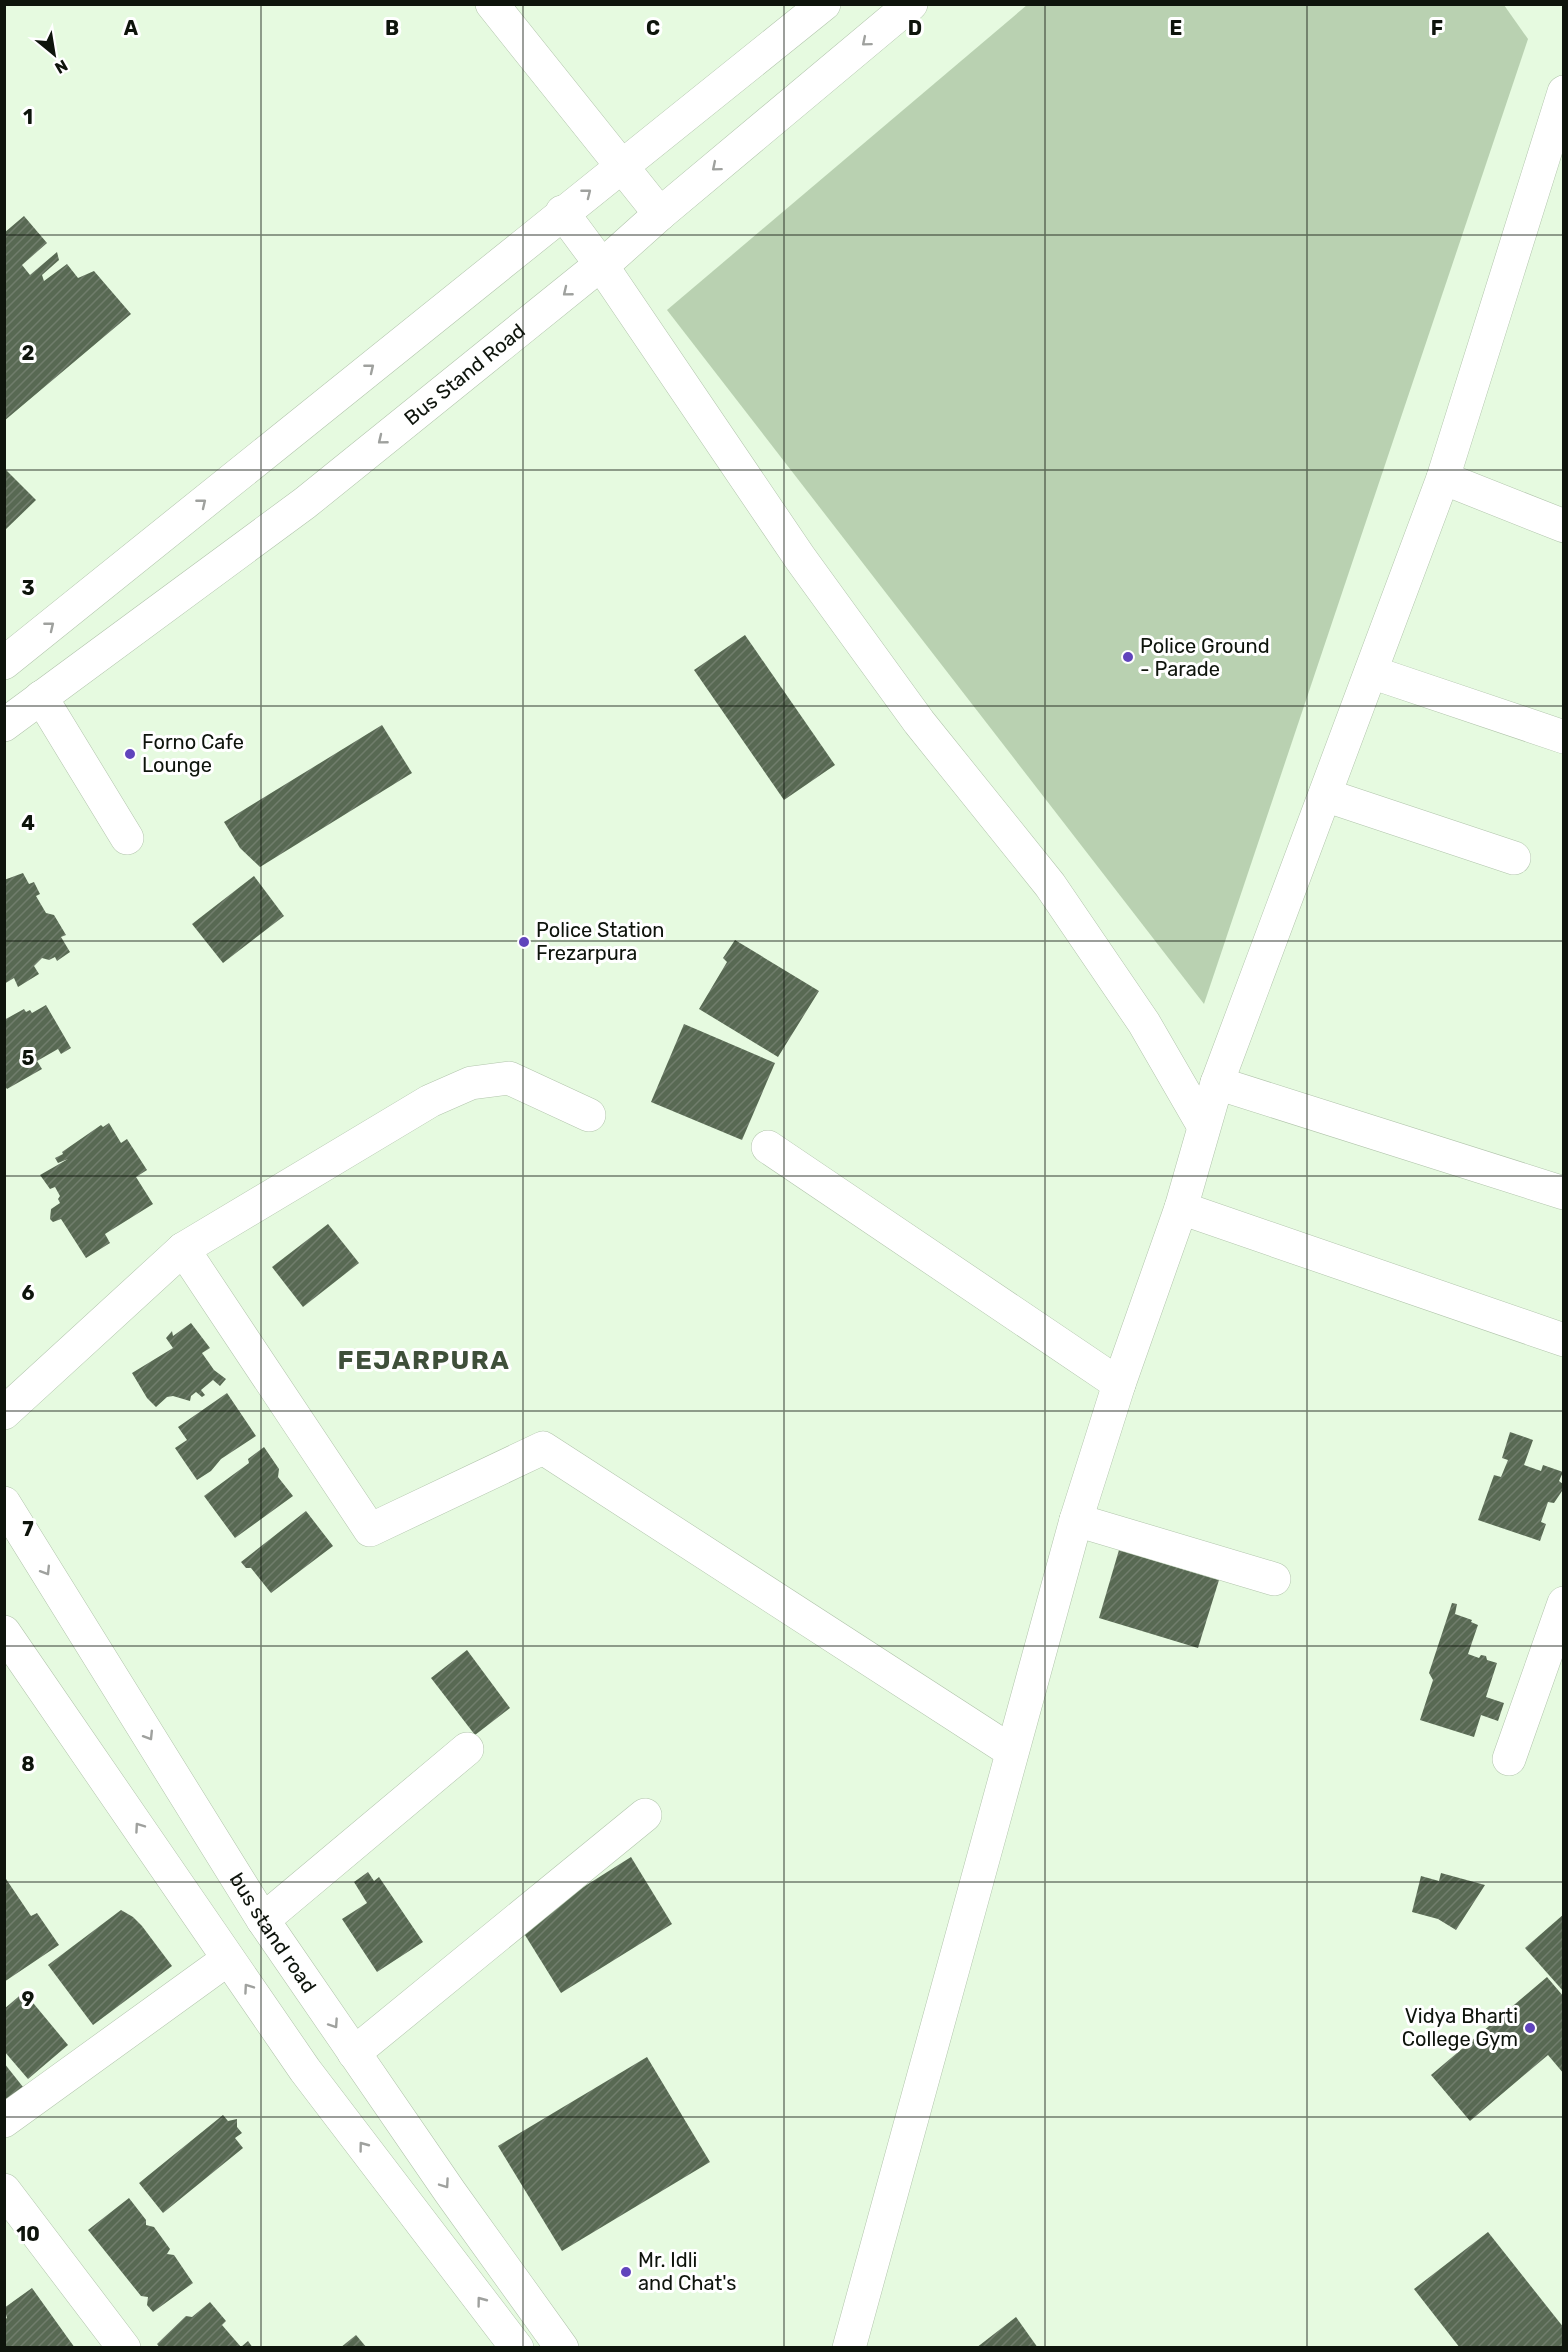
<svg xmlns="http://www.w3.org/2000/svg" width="1568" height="2352" font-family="Rubik,sans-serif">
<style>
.green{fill:#b9d1b1}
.building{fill:url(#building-hatch)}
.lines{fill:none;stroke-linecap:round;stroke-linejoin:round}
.street-casing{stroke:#b2c5ac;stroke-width:34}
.secondary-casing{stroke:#b2c5ac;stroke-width:34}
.primary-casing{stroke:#b2c5ac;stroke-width:34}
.street{stroke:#fff;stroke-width:33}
.secondary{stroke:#fff;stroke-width:33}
.primary{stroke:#fff;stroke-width:33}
.oneway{stroke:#9fa19e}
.grid{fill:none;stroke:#0e140c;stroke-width:1.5;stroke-opacity:0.55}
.poi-dot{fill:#6044bc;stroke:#fff;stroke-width:2}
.labels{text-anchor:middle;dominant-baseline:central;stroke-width:6;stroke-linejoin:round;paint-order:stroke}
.street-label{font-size:20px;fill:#0e140c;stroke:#fff}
.poi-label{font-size:20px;fill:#0e140c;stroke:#fff;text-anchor:start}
.district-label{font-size:26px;font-weight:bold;letter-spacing:1.5px;fill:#3f503a;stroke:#fff}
.grid-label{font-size:20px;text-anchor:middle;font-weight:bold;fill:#0e140c;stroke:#fff;stroke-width:6;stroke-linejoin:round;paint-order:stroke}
</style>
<defs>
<pattern id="building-hatch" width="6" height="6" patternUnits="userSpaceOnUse" patternTransform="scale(1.5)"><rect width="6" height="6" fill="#586953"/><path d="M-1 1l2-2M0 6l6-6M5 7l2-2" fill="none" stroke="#707d6c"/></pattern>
</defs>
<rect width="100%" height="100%" fill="#e6fae0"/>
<!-- green -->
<polygon class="green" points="1027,5 1504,5 1528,39 1204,1004 667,310"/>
<!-- building -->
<g class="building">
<polygon points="24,216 47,243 22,265 30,275 57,252 59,260 42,275 44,281 67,264 78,278 94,271 131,314 4,421 4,233"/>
<polygon points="4,468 36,500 4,531"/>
<polygon points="745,635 835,765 784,800 694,670"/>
<polygon points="382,725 412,773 260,867 240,848 224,822"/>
<polygon points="23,873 29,884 34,882 40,894 36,896 46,913 54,915 66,935 61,937 70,952 57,961 55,957 49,960 42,958 34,966 39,974 18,987 14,978 4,984 4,880"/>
<polygon points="254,876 284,916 223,963 192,924"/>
<polygon points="735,940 819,991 778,1057 699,1009 727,962 723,958"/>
<polygon points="46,1005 71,1048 61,1054 58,1049 37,1061 42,1069 7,1089 4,1085 4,1020 24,1009 26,1012 30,1010 32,1013"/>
<polygon points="684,1024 775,1063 742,1140 651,1102"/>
<polygon points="109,1123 121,1143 127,1139 147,1170 136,1177 153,1204 105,1234 110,1243 86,1258 61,1219 53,1222 50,1219 51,1209 60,1203 58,1199 60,1196 55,1187 50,1189 40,1175 68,1159 58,1163 55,1158 63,1154 62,1152 101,1125 103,1127"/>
<polygon points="328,1224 359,1263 303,1307 272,1267"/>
<polygon points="191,1323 210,1348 202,1353 214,1370 226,1379 220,1386 213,1380 201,1390 205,1395 202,1397 196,1392 191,1396 190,1401 173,1396 167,1397 156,1407 147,1398 132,1373 173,1348 166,1338 172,1331 173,1336"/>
<polygon points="227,1393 256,1436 221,1459 211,1471 197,1480 175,1448 187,1440 178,1427"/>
<polygon points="1510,1432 1533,1440 1524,1465 1541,1471 1543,1465 1563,1472 1559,1481 1563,1484 1562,1491 1554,1503 1548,1502 1541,1522 1546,1524 1540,1541 1478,1520 1494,1475 1501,1477 1508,1460 1502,1458"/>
<polygon points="264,1447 279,1469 278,1477 293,1496 235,1538 204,1496 249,1463 248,1459"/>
<polygon points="306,1511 333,1546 271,1593 251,1568 246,1568 241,1562"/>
<polygon points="1119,1550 1219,1580 1198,1648 1099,1618"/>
<polygon points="1452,1603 1457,1604 1455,1614 1472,1620 1471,1622 1478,1625 1468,1654 1479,1658 1481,1655 1486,1656 1487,1660 1497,1663 1486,1697 1504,1703 1498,1721 1481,1715 1474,1737 1420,1720 1433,1680 1429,1673"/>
<polygon points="467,1650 510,1708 475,1735 431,1678"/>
<polygon points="631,1857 672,1924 561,1993 520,1927"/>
<polygon points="368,1872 374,1881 379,1877 423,1942 377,1972 342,1919 367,1903 354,1882"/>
<polygon points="1441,1873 1485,1885 1456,1930 1438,1919 1412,1912 1421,1876 1439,1881"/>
<polygon points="4,1876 31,1916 37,1913 59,1945 4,1982"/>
<polygon points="121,1910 133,1917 142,1926 172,1966 93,2025 48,1965"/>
<polygon points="1564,1914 1564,1992 1525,1948"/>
<polygon points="1547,1977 1564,1997 1564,2074 1548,2055 1470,2121 1431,2075"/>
<polygon points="24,1992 68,2045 28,2079 4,2051 4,2009"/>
<polygon points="647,2057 710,2162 562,2251 498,2146"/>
<polygon points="4,2063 27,2092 10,2106 4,2098"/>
<polygon points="223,2115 228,2121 237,2119 237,2127 242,2133 235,2138 243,2148 163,2213 139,2183"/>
<polygon points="129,2198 146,2220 146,2225 154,2227 170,2249 167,2254 174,2255 193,2283 153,2312 147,2305 148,2297 141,2296 88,2230"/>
<polygon points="1488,2232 1564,2328 1564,2348 1460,2348 1414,2289"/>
<polygon points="32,2288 75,2348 4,2348 4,2320 7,2318 4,2308"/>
<polygon points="210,2302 226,2321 222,2325 241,2347 248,2341 253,2348 160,2348 157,2344 186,2316 192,2317"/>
<polygon points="1016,2317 1038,2348 976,2348"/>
<polygon points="356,2335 367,2348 340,2348"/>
</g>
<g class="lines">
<!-- street casing -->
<g class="street-casing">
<g id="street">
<polyline points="492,4 660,214"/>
<polyline points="562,212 602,266 800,558 919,722 1050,885 1144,1023 1203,1125"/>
<polyline points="1443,478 1564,526"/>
<polyline points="1371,672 1564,737"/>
<polyline points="41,697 127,838"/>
<polyline points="1325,795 1514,858"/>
<polyline points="1217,1083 1564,1193"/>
<polyline points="768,1147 1119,1384"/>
<polyline points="1181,1208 1564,1340"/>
<polyline points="183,1249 370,1530 543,1448 1011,1751"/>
<polyline points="4,1413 183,1249 430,1101 471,1083 509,1078 589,1115"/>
<polyline points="1076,1520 1274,1579"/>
<polyline points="1509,1759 1564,1603"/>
<polyline points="263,1920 467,1749"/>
<polyline points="354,2053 645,1815"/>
<polyline points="4,2121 228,1959"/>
<polyline points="4,2190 124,2348"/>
<polyline points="849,2348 1076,1520 1119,1384 1181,1208 1217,1083 1443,478 1564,92"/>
</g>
</g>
<!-- secondary casing -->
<g class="secondary-casing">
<g id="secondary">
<path id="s1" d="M4,1503L263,1920L450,2192L562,2348"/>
<polyline points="4,1632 305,2070 517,2348"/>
</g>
</g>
<!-- primary casing -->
<g class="primary-casing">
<g id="primary">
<polyline points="4,663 824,4"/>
<path id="s2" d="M4,725L305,503L595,269L602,266L660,214L911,4"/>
</g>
</g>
<!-- street -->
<use href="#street" class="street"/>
<!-- secondary -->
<use href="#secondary" class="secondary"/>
<!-- primary -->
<use href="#primary" class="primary"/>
</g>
<!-- one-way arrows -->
<defs><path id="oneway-chevron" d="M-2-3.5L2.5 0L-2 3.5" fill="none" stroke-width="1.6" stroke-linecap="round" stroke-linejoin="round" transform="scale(1.5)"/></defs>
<g class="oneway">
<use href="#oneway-chevron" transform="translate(866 42) rotate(140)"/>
<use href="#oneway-chevron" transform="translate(716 167) rotate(140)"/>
<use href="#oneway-chevron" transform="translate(587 193) rotate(-38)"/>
<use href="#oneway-chevron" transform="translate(567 292) rotate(141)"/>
<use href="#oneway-chevron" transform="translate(370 368) rotate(-39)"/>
<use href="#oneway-chevron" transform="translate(382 440) rotate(141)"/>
<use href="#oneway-chevron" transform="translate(202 503) rotate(-39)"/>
<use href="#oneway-chevron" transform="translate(50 626) rotate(-39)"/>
<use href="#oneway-chevron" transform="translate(46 1571) rotate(58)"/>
<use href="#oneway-chevron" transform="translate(149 1736) rotate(58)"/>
<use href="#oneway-chevron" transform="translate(139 1827) rotate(-125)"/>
<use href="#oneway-chevron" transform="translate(248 1988) rotate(-125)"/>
<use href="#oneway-chevron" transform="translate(334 2024) rotate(56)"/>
<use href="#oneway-chevron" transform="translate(363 2146) rotate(-127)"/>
<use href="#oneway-chevron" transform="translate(445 2184) rotate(55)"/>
<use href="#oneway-chevron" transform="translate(481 2301) rotate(-127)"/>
</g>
<!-- grid -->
<path class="grid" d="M261,4V2348M523,4V2348M784,4V2348M1045,4V2348M1307,4V2348M4,235H1564M4,470H1564M4,706H1564M4,941H1564M4,1176H1564M4,1411H1564M4,1646H1564M4,1882H1564M4,2117H1564"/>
<!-- markers -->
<g class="poi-dot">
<circle cx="1128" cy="657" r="6"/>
<circle cx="130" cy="754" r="6"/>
<circle cx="524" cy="942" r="6"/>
<circle cx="1530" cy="2028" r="6"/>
<circle cx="626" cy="2272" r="6"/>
</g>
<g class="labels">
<!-- street labels -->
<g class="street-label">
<text stroke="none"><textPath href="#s2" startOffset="579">Bus Stand Road</textPath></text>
<text stroke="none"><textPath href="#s1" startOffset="507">bus stand road</textPath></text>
</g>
<!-- poi labels -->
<g class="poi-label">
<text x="1140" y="646">Police Ground<tspan x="1140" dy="23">- Parade</tspan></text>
<text x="142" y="742">Forno Cafe<tspan x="142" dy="23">Lounge</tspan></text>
<text x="536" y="930">Police Station<tspan x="536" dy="23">Frezarpura</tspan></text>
<text x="1518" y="2016" text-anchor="end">Vidya Bharti<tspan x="1518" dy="23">College Gym</tspan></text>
<text x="638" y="2260">Mr. Idli<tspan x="638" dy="23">and Chat's</tspan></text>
</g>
<!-- district labels -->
<g class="district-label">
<text x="424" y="1360">FEJARPURA</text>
</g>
</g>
<g class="grid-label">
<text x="131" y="35">A</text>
<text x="392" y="35">B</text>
<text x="653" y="35">C</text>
<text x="915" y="35">D</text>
<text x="1176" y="35">E</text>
<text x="1437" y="35">F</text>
<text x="28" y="124">1</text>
<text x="28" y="360">2</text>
<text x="28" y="595">3</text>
<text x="28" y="830">4</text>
<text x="28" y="1065">5</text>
<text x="28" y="1300">6</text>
<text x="28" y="1536">7</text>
<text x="28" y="1771">8</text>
<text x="28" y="2006">9</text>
<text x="28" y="2241">10</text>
</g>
<!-- border -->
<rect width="1568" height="2352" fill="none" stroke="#0e140c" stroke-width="12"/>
<!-- north arrow -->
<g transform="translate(54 54) rotate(150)" stroke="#ffffff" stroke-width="4.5" paint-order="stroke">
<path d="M0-4.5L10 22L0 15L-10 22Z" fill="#0e140c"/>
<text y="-9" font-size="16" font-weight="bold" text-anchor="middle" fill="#0e140c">N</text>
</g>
</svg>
